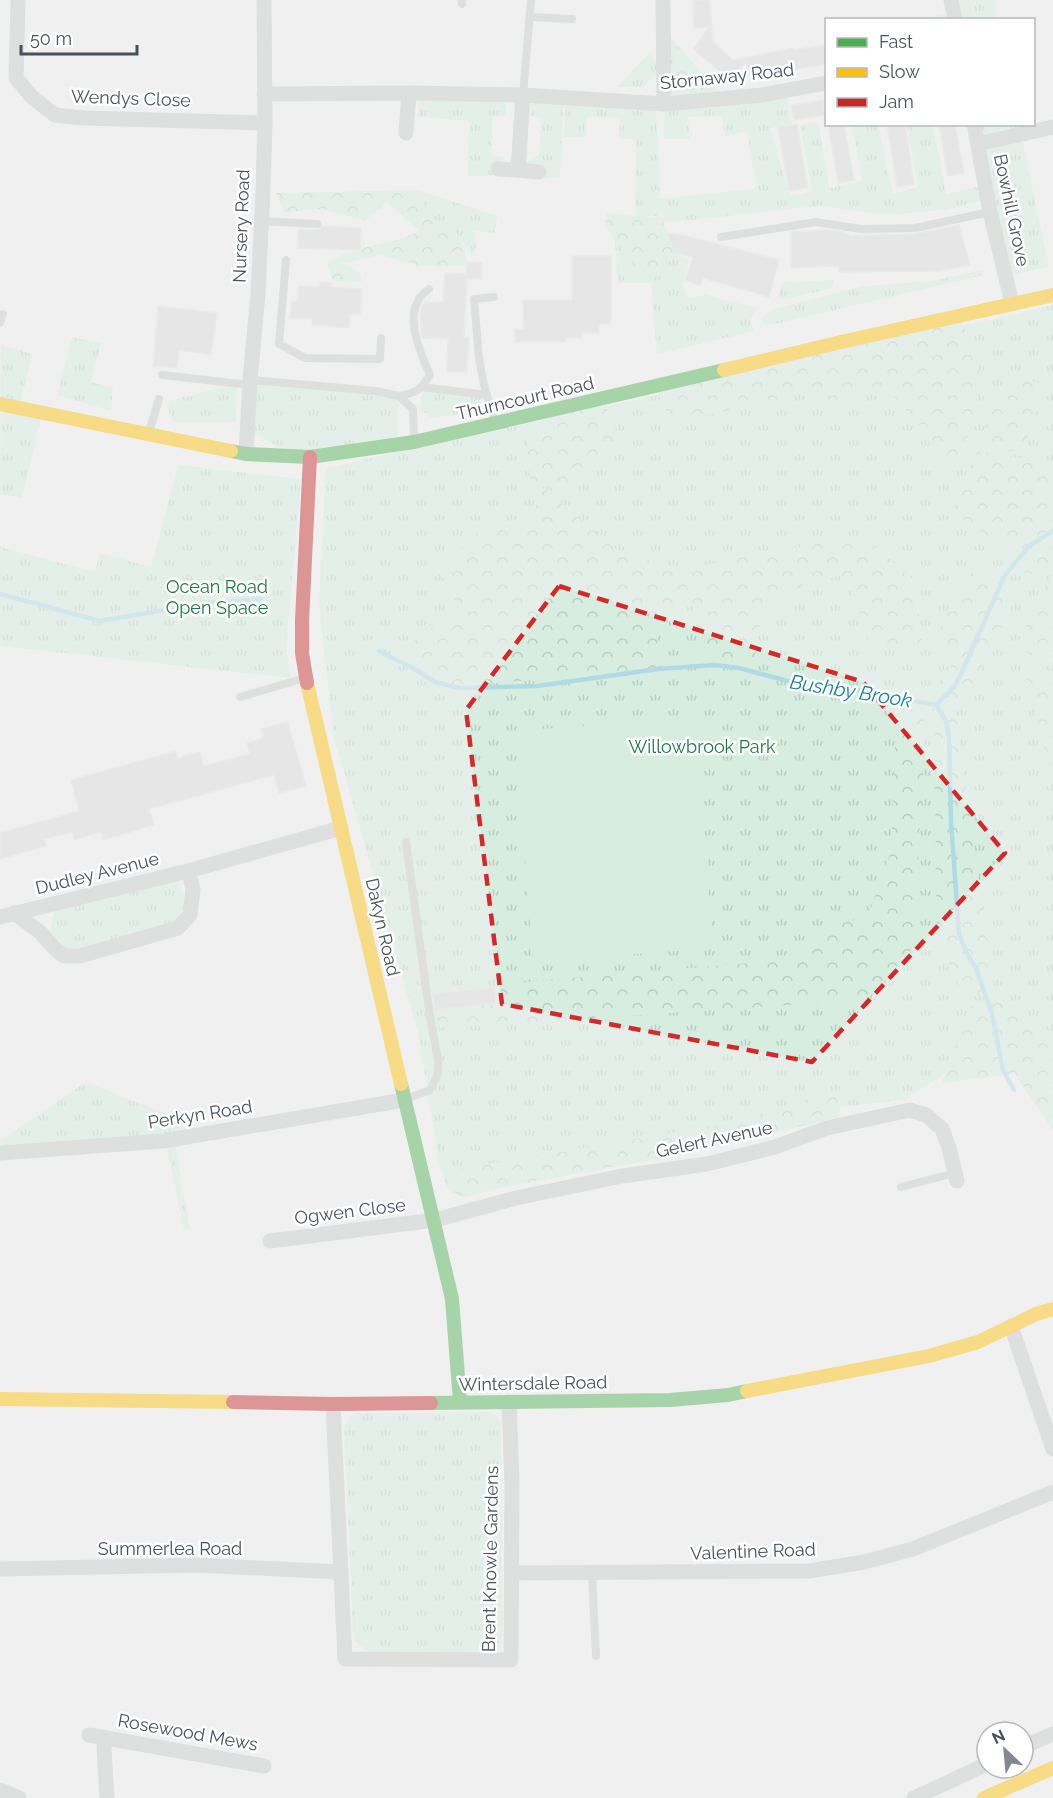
<svg xmlns="http://www.w3.org/2000/svg" width="1053" height="1798" font-family="Raleway,sans-serif">
<style>
.grass{fill:url(#grass-tufts)}
.forest{fill:url(#forest-crowns)}
.pitch{fill:#d7ede0}
.lines{fill:none;stroke-linecap:round;stroke-linejoin:round}
.stream{stroke:#b0dae6;stroke-width:4.5}
.building{fill:#d9d9da;stroke:#e1e2e2;stroke-width:1.5}
.lane{stroke:#c8cacb;stroke-width:8}
.street{stroke:#c8cacb;stroke-width:15}
.fast{stroke:#4caf50;stroke-width:14}
.slow{stroke:#ffc107;stroke-width:14}
.jam{stroke:#c62828;stroke-width:14}
.marked{fill:none;stroke:#d62828;stroke-width:4.5;stroke-dasharray:12 8;stroke-linejoin:round}
.labels{text-anchor:middle;dominant-baseline:central;stroke-width:5;stroke-linejoin:round;paint-order:stroke}
.street-label{font-size:18px;fill:#49515a;stroke:#fff}
.park-label{font-size:18px;fill:#21744c;stroke:#fff}
.water-label{font-size:20px;font-style:italic;fill:#1c7d9a;stroke:#fff}
</style>
<defs>
<pattern id="grass-tufts" width="24" height="20" patternUnits="userSpaceOnUse" patternTransform="scale(1.5)"><rect width="24" height="20" fill="#d7ede0"/><path d="M3 7l-1-3M5 7V3M7 7l1-3M15 17l-1-3M17 17v-4M19 17l1-3" fill="none" stroke="#bacdc2"/></pattern>
<pattern id="forest-crowns" width="20" height="18" patternUnits="userSpaceOnUse" patternTransform="scale(1.5)"><rect width="20" height="18" fill="#d7ede0"/><path d="M2 6a3 3 0 1 1 6 0M12 15a3 3 0 1 1 6 0" fill="none" stroke="#bacdc2"/></pattern>
</defs>
<rect width="100%" height="100%" fill="#f0f0f0"/>
<!-- grass -->
<g class="grass">
<polygon points="952,0 994,0 998,19 915,20 954,12"/>
<polygon points="649,53 661,68 644,87 617,87"/>
<polygon points="786,91 792,124 770,128 790,196 812,191 800,125 818,122 829,188 863,181 851,124 878,125 893,194 918,187 907,125 933,125 946,194 985,185 988,199 943,210 887,215 818,206 663,223 661,210 660,216 635,216 636,139 619,139 620,118 586,117 586,137 564,137 566,98 656,106 660,199 756,188 747,131 725,136 722,116 688,117 690,139 664,139 664,104"/>
<polygon points="421,93 506,95 506,116 492,116 492,156 505,157 493,169 495,175 468,177 469,121 418,117"/>
<polygon points="531,95 564,97 560,178 543,178 543,168 525,163 539,155 541,117 531,116"/>
<polygon points="974,125 1019,125 1049,267 1006,276"/>
<polygon points="416,190 498,216 494,233 474,231 476,248 472,255 457,234 434,220"/>
<polygon points="615,241 651,282 675,253 689,259 683,285 687,297 706,295 757,308 750,320 754,331 657,354 651,283 618,283"/>
<polygon points="983,270 984,275 770,325 763,323 760,318 773,309 864,286 932,281"/>
<polygon points="833,280 833,286 829,289 782,300 778,297 781,285 785,282"/>
<polygon points="1053,305 1053,1048 956,1056 943,1075 904,1100 819,1109 715,1148 493,1189 463,1198 448,1190 439,1163 418,1032 333,734 319,602 326,468 839,355"/>
<polygon points="72,337 101,343 91,382 113,388 111,411 57,395"/>
<polygon points="1,345 33,354 19,407 43,411 22,498 0,494"/>
<polygon points="250,380 399,396 398,441 293,456 248,429"/>
<polygon points="237,384 236,422 173,422 167,406 172,400"/>
<polygon points="427,388 483,395 480,404 455,415 431,418 420,409 421,396"/>
<polygon points="178,465 301,479 286,648 291,678 0,646 0,547 95,572 100,553 151,567"/>
<path d="M176,874C183,899 194,903 172,925L77,951L67,949L51,934V925L57,905Z"/>
<polygon points="86,1082 169,1115 191,1133 0,1152 0,1141"/>
<polygon points="174,1140 190,1229 184,1231 166,1141"/>
<polygon points="490,1412 497,1416 501,1423 503,1630 501,1646 496,1654 370,1652 354,1641 353,1629 344,1427 348,1419 356,1413"/>
</g>
<!-- forest -->
<g class="forest">
<polygon points="663,28 724,99 664,104"/>
<path d="M416,190L434,220L457,234L464,246L467,266H419L382,255L342,263L361,274L362,282L333,281L327,263C355,244 390,247 419,231L387,202L365,221L323,209L284,212L276,193Z"/>
<polygon points="606,213 635,216 662,217 675,253 651,282 615,241 605,227"/>
<polygon points="960,318 979,358 979,389 963,458 937,461 927,434 885,386 853,387 846,400 824,403 804,393 673,423 657,391"/>
<polygon points="1009,371 1042,384 1024,450 998,452 981,437"/>
<polygon points="605,403 616,427 610,455 584,466 561,491 530,480 527,441 550,411"/>
<polygon points="978,451 1026,459 1053,472 1053,562 1035,574 1008,571 1020,555 956,516 955,495"/>
<polygon points="541,486 621,553 683,569 861,535 915,581 923,651 871,649 847,575 805,583 762,617 754,663 702,655 692,606 657,614 658,669 452,687 399,652 459,608 439,570 478,532 532,522"/>
<polygon points="982,567 1014,598 995,643 956,712 994,987 966,1001 937,938 934,723 924,718 915,946 865,1000 440,1028 434,1010 496,1003 503,984 808,958 833,926 868,916 891,851 895,737 904,706 954,711 930,696 955,661 936,637 962,578"/>
<polygon points="1053,572 1053,669 1017,646 1037,599"/>
<polygon points="1027,676 1053,680 1053,784 1050,773"/>
<polygon points="992,994 1053,1035 1053,1131 1015,1074 942,1083 970,1007"/>
<polygon points="844,1089 838,1117 715,1148 493,1189 467,1197 448,1190 442,1172 723,1124"/>
</g>
<!-- pitch -->
<polygon class="pitch" points="696,717 713,948 533,962 515,731"/>
<g class="lines">
<!-- stream -->
<g class="stream">
<polyline points="0,594 100,621 205,603 261,599"/>
<polyline points="379,651 411,667 435,682 459,688 537,686 658,669 715,665 739,668 811,687 836,686 936,705 946,721 949,738 951,821 959,934 966,952 976,968 992,1014 1003,1070 1014,1090"/>
<polyline points="936,705 954,687 960,676 1005,575 1029,546 1053,531"/>
</g>
</g>
<!-- building -->
<g class="building">
<polygon points="693,0 710,0 713,42 733,60 793,48 794,50 826,45 826,64 750,78 746,62 730,80 693,49 709,27 694,28"/>
<polygon points="823,100 825,115 794,120 791,105"/>
<polygon points="797,124 808,188 789,191 778,127"/>
<polygon points="828,124 844,124 854,180 838,183"/>
<polygon points="887,124 905,124 914,184 897,187"/>
<polygon points="939,124 955,124 964,173 948,176"/>
<polygon points="959,225 970,265 940,271 839,272 839,266 791,268 791,232 829,230 842,232 850,236 915,234"/>
<polygon points="322,226 361,228 360,250 298,248 298,229 317,230"/>
<polygon points="667,233 682,235 779,260 769,297 703,278 700,286 685,280 693,257 675,253"/>
<polygon points="572,256 611,256 611,324 599,324 599,333 582,333 582,338 566,338 566,342 515,342 515,329 524,329 523,300 572,300"/>
<polygon points="467,262 482,262 481,279 467,279 464,337 469,337 467,372 447,372 448,339 422,338 420,318 421,309 425,302 443,302 445,273 466,274"/>
<polygon points="320,282 332,283 331,287 362,289 360,315 350,314 349,328 312,325 312,319 290,318 292,301 297,301 298,286 320,287"/>
<polygon points="158,306 217,313 211,355 179,350 177,368 153,366"/>
<polygon points="288,722 306,786 279,793 274,775 149,809 154,825 103,840 101,832 74,840 72,832 44,839 46,846 0,859 0,833 79,811 71,780 176,751 178,758 200,752 204,766 250,754 247,743 264,738 261,729"/>
<polygon points="494,987 496,1003 435,1010 433,994"/>
</g>
<g class="lines">
<!-- lane -->
<g class="lane">
<polyline points="462,0 462,4"/>
<polyline points="530,17 572,19"/>
<polyline points="523,95 531,0"/>
<polyline points="261,221 317,224"/>
<polyline points="721,237 816,222 861,229 915,228 990,212"/>
<polyline points="286,260 279,344 305,358 380,359 381,338"/>
<polyline points="494,297 474,299 479,358 484,385 495,422"/>
<polyline points="0,323 3,314"/>
<polyline points="162,375 249,385"/>
<polyline points="250,380 376,391 399,396 413,409 414,440"/>
<polyline points="421,387 487,395"/>
<path d="M399,396C416,393 421,390 430,375C419,350 400,308 429,289"/>
<polyline points="149,432 159,399"/>
<polyline points="240,697 305,678"/>
<polyline points="406,842 430,1017 438,1060 438,1074 430,1090 406,1099"/>
<polyline points="901,1187 955,1173"/>
<polyline points="592,1573 596,1656"/>
</g>
<!-- street -->
<g class="street">
<polyline points="18,0 16,78 32,97 55,115 84,118 265,123"/>
<polyline points="663,0 664,104"/>
<polyline points="951,0 955,20"/>
<polyline points="264,94 409,93 523,95 664,104 762,95 826,83"/>
<polyline points="523,95 518,170 539,172"/>
<polyline points="974,124 990,212 1012,303"/>
<polyline points="406,133 409,93"/>
<polyline points="978,144 1053,127"/>
<polyline points="498,169 518,170"/>
<polyline points="246,454 250,380 258,294 263,189 265,123 264,0"/>
<polyline points="14,913 40,932 55,949 64,956 80,956 178,928 190,915 193,889 188,871"/>
<polyline points="0,917 188,871 341,828"/>
<polyline points="0,1153 163,1141 404,1100"/>
<polyline points="270,1241 435,1220 516,1198 622,1176 707,1164 775,1147 827,1128 910,1110 926,1115 942,1129 949,1148 957,1181"/>
<polyline points="1011,1326 1053,1449"/>
<polyline points="333,1404 345,1659 511,1660 512,1483 509,1402"/>
<polyline points="0,1569 196,1565 340,1572"/>
<polyline points="512,1573 809,1571 864,1562 913,1549 1053,1492"/>
<polyline points="89,1735 264,1766"/>
<polyline points="106,1738 104,1748 107,1798"/>
<polyline points="1023,1747 1053,1734"/>
<polyline points="0,1790 19,1798"/>
<polyline points="914,1798 987,1764"/>
</g>
<!-- fast -->
<g class="fast">
<polyline points="231,451 246,454 310,457 414,442 724,370"/>
<polyline points="401,1084 452,1299 460,1402"/>
<polyline points="431,1403 670,1400 728,1395 747,1391"/>
</g>
<!-- slow -->
<g class="slow">
<polyline points="724,370 841,342 1053,295"/>
<polyline points="0,404 231,451"/>
<polyline points="307,683 401,1084"/>
<polyline points="747,1391 929,1356 978,1342 1036,1314 1053,1309"/>
<polyline points="0,1399 233,1402"/>
<polyline points="984,1798 1053,1768"/>
</g>
<!-- jam -->
<g class="jam">
<polyline points="307,683 302,653 302,620 310,457"/>
<polyline points="233,1402 333,1404 431,1403"/>
</g>
</g>
<!-- marked area -->
<path d="M0 0H1053V1798H0ZM559,586L863,682L1005,853L812,1062L502,1004L466,710Z" fill="#f0f0f0" fill-opacity=".55" fill-rule="evenodd"/>
<path class="marked" d="M559,586L863,682L1005,853L812,1062L502,1004L466,710Z"/>
<g class="labels">
<!-- street labels -->
<g class="street-label">
<text transform="translate(727 76) rotate(-6)">Stornaway Road</text>
<text transform="translate(131 98) rotate(2)">Wendys Close</text>
<text transform="translate(1012 210) rotate(78)">Bowhill Grove</text>
<text transform="translate(241 226) rotate(-88)">Nursery Road</text>
<text transform="translate(525 398) rotate(-13)">Thurncourt Road</text>
<text transform="translate(97 873) rotate(-14)">Dudley Avenue</text>
<text transform="translate(383 927) rotate(77)">Dakyn Road</text>
<text transform="translate(200 1114) rotate(-9)">Perkyn Road</text>
<text transform="translate(714 1139) rotate(-12)">Gelert Avenue</text>
<text transform="translate(350 1211) rotate(-7)">Ogwen Close</text>
<text transform="translate(533 1383) rotate(-1)">Wintersdale Road</text>
<text x="170" y="1548">Summerlea Road</text>
<text transform="translate(753 1551) rotate(-2)">Valentine Road</text>
<text transform="translate(490 1559) rotate(-89)">Brent Knowle Gardens</text>
<text transform="translate(188 1732) rotate(10)">Rosewood Mews</text>
</g>
<!-- park labels -->
<g class="park-label">
<text x="217" y="586">Ocean Road<tspan x="217" dy="21">Open Space</tspan></text>
<text x="702" y="746">Willowbrook Park</text>
</g>
<!-- water labels -->
<g class="water-label">
<text transform="translate(851 691) rotate(9)">Bushby Brook</text>
</g>
</g>
<!-- legend -->
<rect x="825" y="18" width="210" height="108" fill="#ffffff" stroke="#b6b9bd" stroke-width="1.5"/>
<rect x="837" y="38" width="30" height="9" fill="#4caf50" stroke="#b6b9bd" stroke-width="1.5"/>
<text x="879" y="48" font-size="18" fill="#49515a">Fast</text>
<rect x="837" y="68" width="30" height="9" fill="#ffc107" stroke="#b6b9bd" stroke-width="1.5"/>
<text x="879" y="78" font-size="18" fill="#49515a">Slow</text>
<rect x="837" y="98" width="30" height="9" fill="#c62828" stroke="#b6b9bd" stroke-width="1.5"/>
<text x="879" y="108" font-size="18" fill="#49515a">Jam</text>
<!-- north arrow -->
<g transform="translate(1005 1750) rotate(334)"><circle r="28" fill="#ffffff" stroke="#b6b9bd" stroke-width="1.5"/>
<path d="M0-4.5L10 22L0 15L-10 22Z" fill="#83898e"/>
<text y="-9" font-size="16" font-weight="bold" text-anchor="middle" fill="#49515a">N</text>
</g>
<!-- scale -->
<path d="M21 45v9h116v-9" fill="none" stroke="#49515a" stroke-width="3"/>
<text x="30" y="45" font-size="18" fill="#49515a" stroke="#ffffff" stroke-width="4.5" paint-order="stroke">50 m</text>
</svg>
